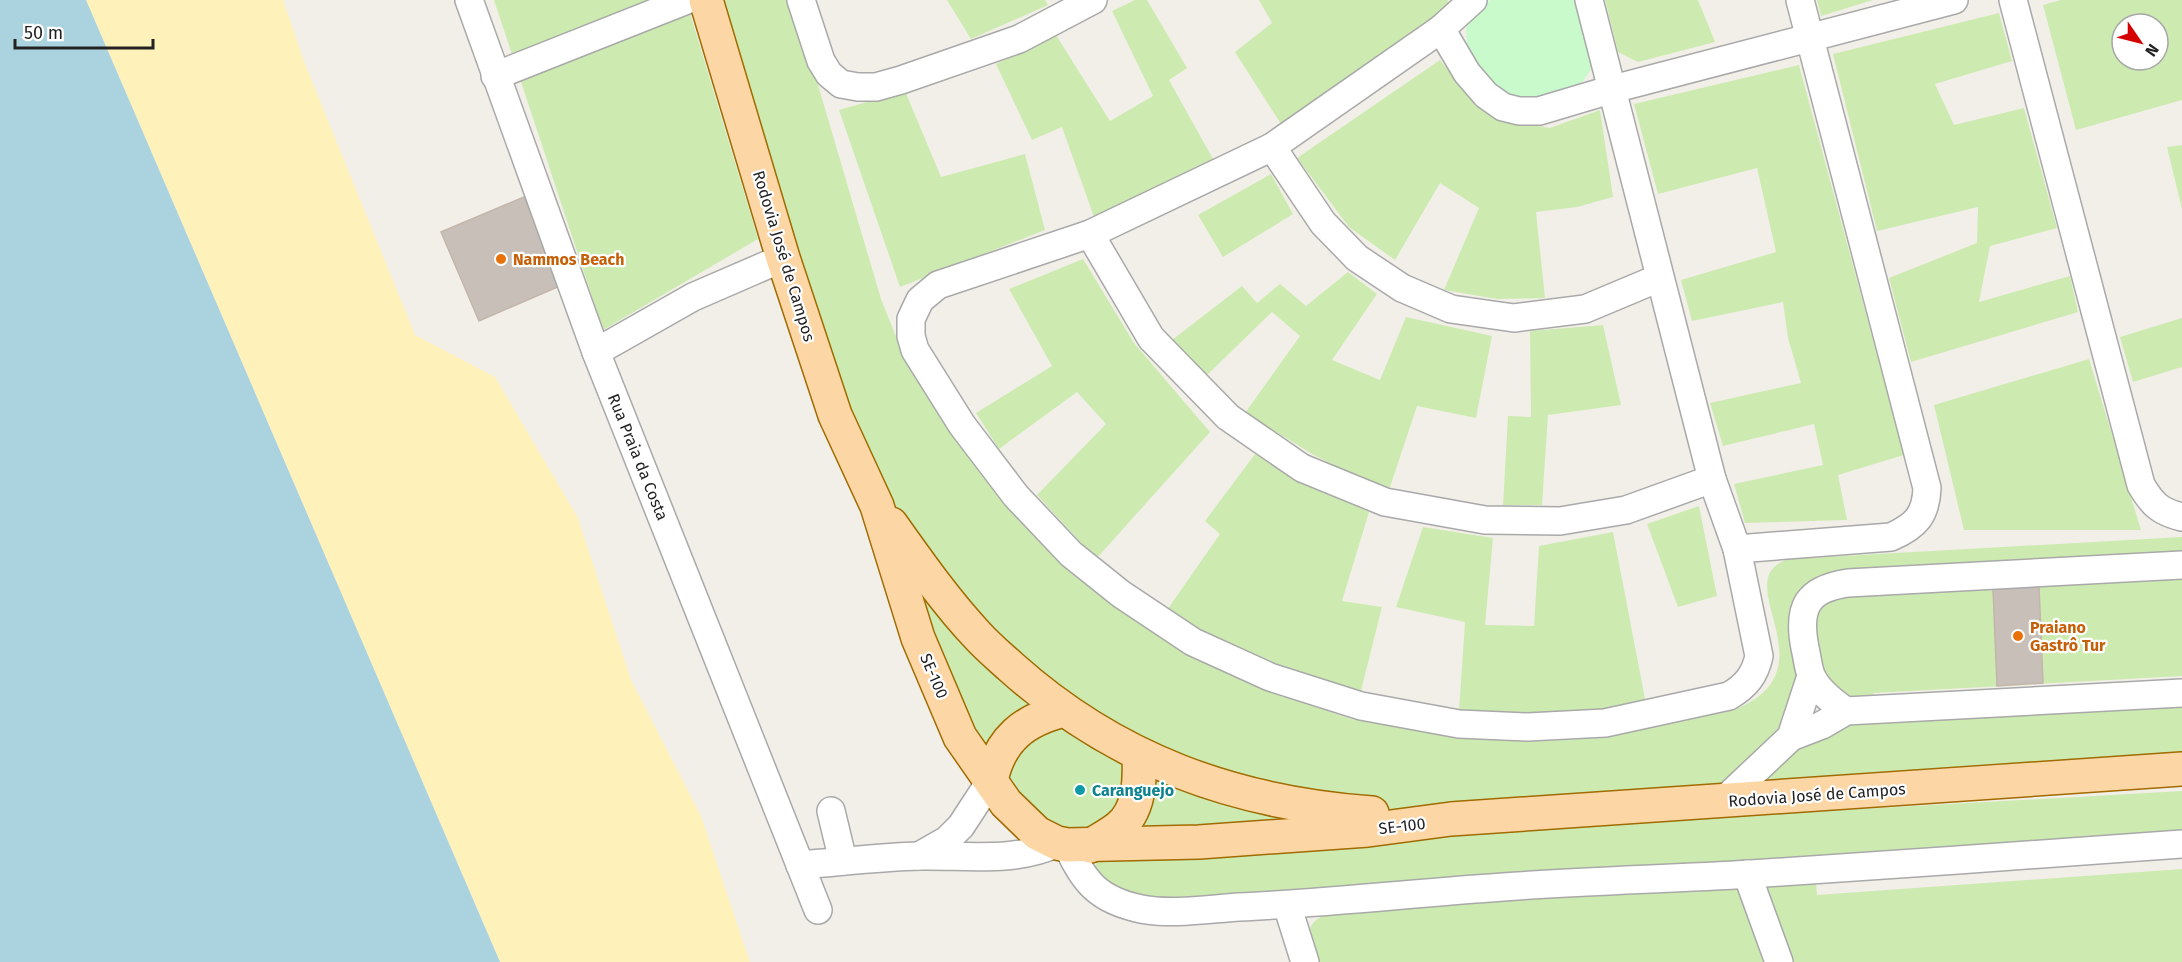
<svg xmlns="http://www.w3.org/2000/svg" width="2182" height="962" font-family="'Fira Sans',sans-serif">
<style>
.grass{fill:#cdebb0;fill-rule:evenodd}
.sand{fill:#fff1ba}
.park{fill:#c8facc}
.water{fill:#aad3df}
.building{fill:#c7bfb8;stroke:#c4b6ab;stroke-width:1.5}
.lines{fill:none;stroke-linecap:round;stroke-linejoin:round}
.minor-casing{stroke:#a9a9a9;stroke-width:30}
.major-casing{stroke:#a06b00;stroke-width:36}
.minor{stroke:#fff;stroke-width:27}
.major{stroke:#fcd6a4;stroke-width:33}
.food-dot{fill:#e8710a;stroke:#fff;stroke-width:2}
.culture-dot{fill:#0f9aa8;stroke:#fff;stroke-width:2}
.labels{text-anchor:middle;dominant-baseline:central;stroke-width:4.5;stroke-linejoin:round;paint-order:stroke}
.street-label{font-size:16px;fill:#222;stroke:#fff}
.food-label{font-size:16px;font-weight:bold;fill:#c56008;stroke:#fff;text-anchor:start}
.culture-label{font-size:16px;font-weight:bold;fill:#0d838f;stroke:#fff;text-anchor:start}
</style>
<rect width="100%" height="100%" fill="#f2efe9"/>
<!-- grass -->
<g class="grass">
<polygon points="494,0 686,0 758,239 603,330"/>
<path d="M706,0H793L881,299L907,364L962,447L1022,518L1189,650L1276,693L1351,719L1441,735L1526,742L1605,738L1734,710C1837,669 1723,579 1789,559L2182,537V676L1874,693L1875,710L1846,711L1811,677L1791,737L1723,801L1321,824L1090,846L1006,803L877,506Z"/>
<polygon points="947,0 1045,0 1048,5 971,39"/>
<polygon points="1135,0 1147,0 1187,68 1169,80 1213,159 1094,217 1062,127 1032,140 996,64 1056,35 1110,121 1153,96 1112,11"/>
<polygon points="1259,0 1447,0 1451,5 1435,19 1281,124 1235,52 1272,23"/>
<polygon points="1605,0 1698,0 1715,42 1638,62 1618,52"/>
<polygon points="1817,0 1873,0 1821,16"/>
<path d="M2061,0H2182V100L2076,130L2043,5ZM2122,24H2158V60H2122Z"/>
<polygon points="1999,13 2012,61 1935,84 1954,125 2024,108 2057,228 1990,246 1979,302 2070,276 2078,312 1911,362 1889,278 1977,243 1978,207 1877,231 1833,54"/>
<polygon points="1440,60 1474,102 1498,119 1550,128 1600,110 1613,197 1577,207 1536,212 1545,298 1497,299 1444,290 1479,208 1440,183 1395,260 1349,227 1297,158"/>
<polygon points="1799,65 1904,455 1838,475 1847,520 1745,523 1734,484 1823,465 1814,424 1723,446 1710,403 1801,383 1788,338 1783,302 1692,321 1681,280 1776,252 1757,168 1658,194 1634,104"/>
<polygon points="905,91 941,177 1025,154 1045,230 900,287 839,110"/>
<polygon points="2182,145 2182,209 2167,147"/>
<polygon points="1271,174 1293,214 1223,257 1198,215"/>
<polygon points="1083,259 1134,343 1210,432 1096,559 1037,495 1106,424 1077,392 999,449 976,413 1052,366 1009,289"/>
<polygon points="1348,272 1377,294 1332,360 1380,380 1406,317 1492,336 1476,418 1417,406 1389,490 1378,488 1314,455 1245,413 1300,336 1272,312 1205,377 1172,340 1242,286 1257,303 1280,284 1306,306"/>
<polygon points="2182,318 2182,367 2133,382 2120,337"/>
<polygon points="1603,325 1621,405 1548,415 1542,505 1503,505 1508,416 1531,417 1530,331"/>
<polygon points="2089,359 2141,530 1964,530 1934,405"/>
<polygon points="1255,454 1280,470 1369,512 1342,601 1382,607 1361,691 1283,670 1200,630 1167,610 1220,534 1205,521"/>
<polygon points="1699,506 1717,596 1678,607 1647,524"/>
<polygon points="1423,527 1493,538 1485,625 1534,626 1539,546 1613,532 1646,704 1564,717 1459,711 1465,622 1396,607"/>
<polygon points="2182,706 2182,754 1760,781 1797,745 1849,725"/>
<polygon points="2182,791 2182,837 1168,902 1140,900 1097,877 1094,868 1097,862 1740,816"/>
<path d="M2182,869V962H1309C1306,931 1305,920 1338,910L1815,870L1817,895Z"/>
</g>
<!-- sand -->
<polygon class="sand" points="86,0 283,0 305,64 415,335 495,377 578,518 631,680 701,816 750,962 500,962"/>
<!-- park -->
<polygon class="park" points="1490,0 1575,0 1593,61 1590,71 1579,87 1527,103 1514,102 1483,81 1467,46 1466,28 1470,20"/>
<!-- water -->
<polygon class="water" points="0,0 86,0 500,962 0,962"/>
<!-- building -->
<g class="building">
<polygon points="524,197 562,285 479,321 441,232"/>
<polygon points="2039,586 2043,683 1997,686 1993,589"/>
</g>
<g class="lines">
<!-- minor casing -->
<g class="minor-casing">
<g id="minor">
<polyline points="469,0 596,352 818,910"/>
<polyline points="801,0 821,61 829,74 841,84 858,87 876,87 901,80 1019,39 1093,0"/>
<path d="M1473,0L1441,29L1272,147L1090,234L938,285L920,300L911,319V336L915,350L962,425L1016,496L1071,554L1121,594L1193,642L1270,677L1361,706L1459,724L1528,727L1605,723L1729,696C1746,686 1755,675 1759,656L1737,549L1712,479L1589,0"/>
<path d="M2013,0L2141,485C2152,504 2160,512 2182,517"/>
<polyline points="1441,29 1467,73 1486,95 1503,107 1519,111 1539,111 1613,89 1954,0"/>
<polyline points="495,76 687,0"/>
<polyline points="1272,147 1323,223 1357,258 1402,288 1451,309 1514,318 1585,309 1659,278"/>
<polyline points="1090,234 1151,338 1228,417 1302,468 1385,502 1485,520 1560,521 1626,510 1712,479"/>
<polyline points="596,352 693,297 783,258"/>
<path d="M1737,549L1891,537C1916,526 1926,515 1927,488L1800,0"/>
<path d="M1846,711C1833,702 1817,690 1811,675C1808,667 1807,656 1805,648C1797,607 1807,589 1848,583L2182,565"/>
<polyline points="1791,737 1811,676"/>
<polyline points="1723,801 1791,737 1822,725 1846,711 2182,693"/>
<polyline points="831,811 843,861"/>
<path d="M1067,845C1084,883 1099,900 1141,909C1172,915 1208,909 1239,907C1327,903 1415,893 1503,887C1586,881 1668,879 1751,874C1895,865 2038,854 2182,844"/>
<polyline points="919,856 947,840 961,826 991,780"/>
<path d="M800,865C840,862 880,857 920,856C964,855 1018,863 1057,843"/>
<polyline points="1747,874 1779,962"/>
<polyline points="1287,905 1305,962"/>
</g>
</g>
<!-- major casing -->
<g class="major-casing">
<g id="major">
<polyline points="706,0 783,258 835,415 877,506 918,638 960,737 1006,803 1037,833 1057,843 1067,845 1199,842 1368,830 1451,819 2182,769"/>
<path d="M891,524C918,562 946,602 978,636C988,647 1000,657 1011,667C1115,760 1234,803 1372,813"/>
<path d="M991,780C1000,739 1024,720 1064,710"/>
<path d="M1090,846C1099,840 1109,835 1118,828C1140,811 1140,780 1139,755"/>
</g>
</g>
<!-- minor -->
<use href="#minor" class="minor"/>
<!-- major -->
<use href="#major" class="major"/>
</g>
<!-- markers -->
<g class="food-dot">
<circle cx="501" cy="259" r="6"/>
<circle cx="2018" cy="636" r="6"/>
</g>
<circle class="culture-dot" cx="1080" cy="790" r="6"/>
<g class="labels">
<!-- street labels -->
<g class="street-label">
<text transform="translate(784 256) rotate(73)">Rodovia José de Campos</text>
<text transform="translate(638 457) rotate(68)">Rua Praia da Costa</text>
<text transform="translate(934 676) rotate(67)">SE-100</text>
<text transform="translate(1817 795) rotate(-4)">Rodovia José de Campos</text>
<text transform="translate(1402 826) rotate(-7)">SE-100</text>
</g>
<!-- food labels -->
<g class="food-label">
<text x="513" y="259">Nammos Beach</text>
<text x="2030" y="627">Praiano<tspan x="2030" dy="18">Gastrô Tur</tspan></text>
</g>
<!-- culture labels -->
<g class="culture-label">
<text x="1092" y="790">Caranguejo</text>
</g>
</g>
<!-- north arrow -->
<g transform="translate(2140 42) rotate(125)"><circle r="28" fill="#ffffff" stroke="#a7a7a7" stroke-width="1.5"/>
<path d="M0-4.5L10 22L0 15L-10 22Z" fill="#d40000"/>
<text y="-9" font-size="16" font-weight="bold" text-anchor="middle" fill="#222222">N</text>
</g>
<!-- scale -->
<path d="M15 39v9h138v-9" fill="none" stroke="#222222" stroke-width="3"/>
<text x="24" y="39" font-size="18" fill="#222222" stroke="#ffffff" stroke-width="4.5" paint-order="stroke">50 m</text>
</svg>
